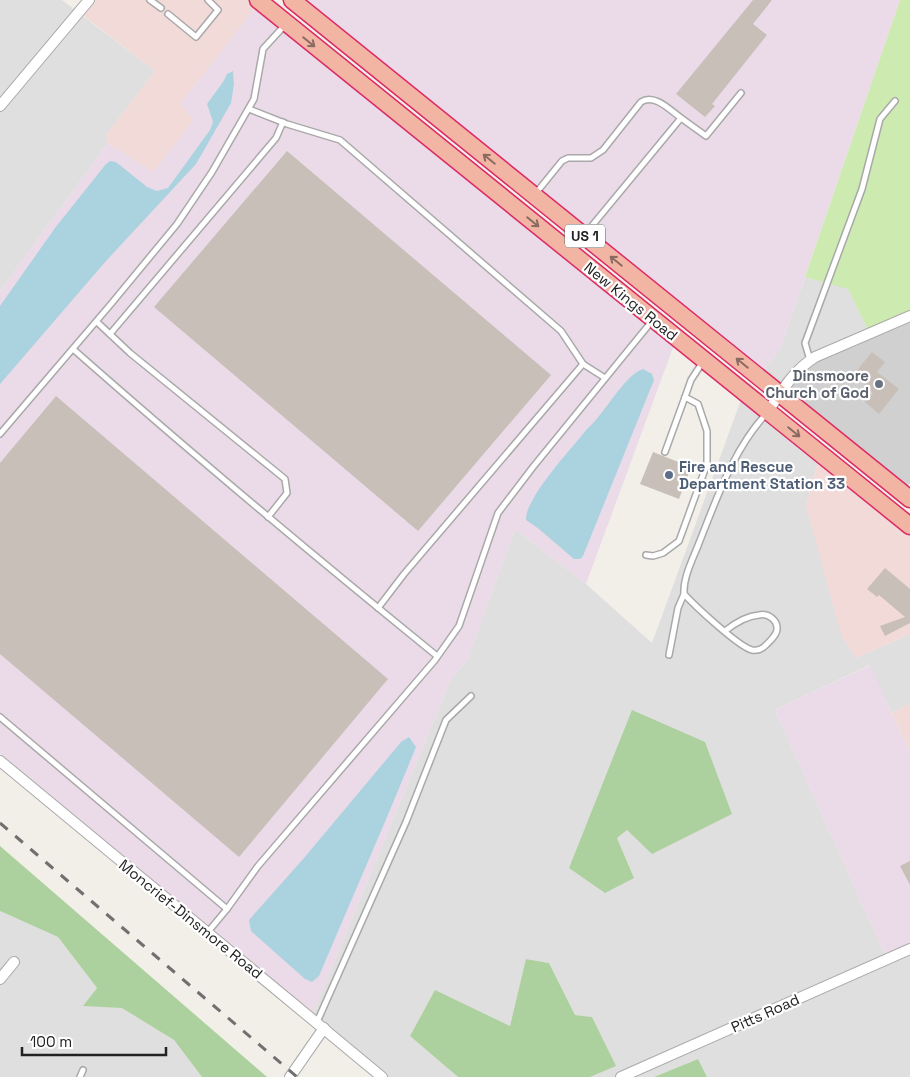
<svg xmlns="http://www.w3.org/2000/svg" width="910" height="1077" font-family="'Space Grotesk',sans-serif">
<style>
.residential{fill:#e0dfdf;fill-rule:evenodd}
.commercial{fill:#f2dad9}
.industrial{fill:#ebdbe8}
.religious{fill:#d0d0d0}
.grass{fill:#cdebb0}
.forest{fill:#add19e}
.water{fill:#aad3df}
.building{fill:#c7bfb8}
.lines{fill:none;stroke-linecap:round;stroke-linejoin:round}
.service-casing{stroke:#a9a9a9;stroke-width:8}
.minor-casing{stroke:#a9a9a9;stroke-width:12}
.trunk-casing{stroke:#dc2a67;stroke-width:19}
.service{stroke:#fff;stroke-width:5}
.minor{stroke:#fff;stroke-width:10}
.trunk{stroke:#f2b4a3;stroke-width:16}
.rail{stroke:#707070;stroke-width:3;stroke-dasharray:10 10;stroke-linecap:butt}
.oneway{stroke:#8a6b62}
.worship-dot{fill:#6b7280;stroke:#fff;stroke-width:2}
.service-dot{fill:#5c6f8a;stroke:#fff;stroke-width:2}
.labels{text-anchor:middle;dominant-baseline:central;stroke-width:4.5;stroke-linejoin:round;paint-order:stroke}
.shield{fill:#fff;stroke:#646464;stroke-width:1}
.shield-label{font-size:14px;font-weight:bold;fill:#222}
.street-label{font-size:15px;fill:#222;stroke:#fff}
.worship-label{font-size:15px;font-weight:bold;fill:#5b616d;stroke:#fff;text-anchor:end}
.service-label{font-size:15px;font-weight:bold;fill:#4e5e75;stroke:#fff;text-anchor:start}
</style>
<rect width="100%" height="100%" fill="#f2efe9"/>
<!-- residential -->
<g class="residential">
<polygon points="0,0 62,0 155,71 106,135 108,143 0,291"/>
<polygon points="805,277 848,288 868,330 778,384 762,371 780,349"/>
<path d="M741,400L818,461L806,506L856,658L910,634V704L892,713L869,665L775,710L885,955L910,944V1077H707L698,1059L654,1077H590L615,1066L592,1017L575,1015L549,963L527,959L510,1026L435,991L410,1036L458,1077H388L313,1013L451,679L467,660L515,529L586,584L652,643ZM705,742L627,830L617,838L634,878L569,868Z"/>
<polygon points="0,911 58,937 97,988 84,1006 122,1007 174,1040 202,1077 0,1077"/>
</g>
<!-- commercial -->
<g class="commercial">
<polygon points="82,0 247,0 256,7 180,104 194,120 153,172 108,143 106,135 155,71 75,9"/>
<polygon points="818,461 910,536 910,634 856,658 842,637 806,506"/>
<polygon points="910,704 910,753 892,713"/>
</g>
<!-- industrial -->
<g class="industrial">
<polygon points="303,0 900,0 780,349 762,371"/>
<polygon points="256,7 674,345 586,584 515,529 467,660 451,679 313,1013 118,854 0,754 0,291 108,143 153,172 194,120 180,104"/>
<polygon points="870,665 910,753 910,944 885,955 775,710"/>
</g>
<!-- religious -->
<polygon class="religious" points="910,311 910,484 904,486 778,384 802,359"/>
<!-- grass -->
<polygon class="grass" points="900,0 910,0 910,311 868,330 848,289 805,277"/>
<!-- forest -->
<g class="forest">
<polygon points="632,710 705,742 732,814 652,854 627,830 617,838 634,878 605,893 569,868"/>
<polygon points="0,846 267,1077 202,1077 174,1040 122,1008 83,1006 97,988 58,937 0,911"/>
<polygon points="526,959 549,963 575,1015 592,1017 616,1066 590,1077 458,1077 410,1036 435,990 510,1026"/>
<polygon points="698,1059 707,1077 654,1077"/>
</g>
<!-- water -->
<g class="water">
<polygon points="233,71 234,84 231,103 196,164 106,261 0,384 0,306 55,228 106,164 110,161 116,162 147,187 157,191 168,188 210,130 213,122 207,104 223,82 227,74"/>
<path d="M643,369L652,374L654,380L583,556L580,559H574L539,529L526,520C525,498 572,448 587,429C604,415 624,375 643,369Z"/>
<path d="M409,737L416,747C385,824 351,900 319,976L312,982L305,979L251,931L249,920L304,858L401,742Z"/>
</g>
<!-- building -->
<g class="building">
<polygon points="753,0 772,0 753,24 767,35 712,104 715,106 705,117 676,94"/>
<polygon points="287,151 551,375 418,531 154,307"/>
<polygon points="872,352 885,362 877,372 899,389 879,414 865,402 873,393 864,385 866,382 855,373"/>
<polygon points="56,396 388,679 239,857 0,654 0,463"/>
<polygon points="653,452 691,467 679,499 640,484"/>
<polygon points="885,568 910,589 910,623 885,636 880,626 905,617 879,595 877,597 867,589"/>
<polygon points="910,861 910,885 900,866"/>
</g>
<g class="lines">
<!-- service casing -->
<g class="service-casing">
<g id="service">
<polyline points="150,0 161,8"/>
<polyline points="168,14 196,37 218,10 208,0"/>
<polyline points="249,109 287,124 340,140 561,331 583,364 605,378"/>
<path d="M536,193L562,161L568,158H591L603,150L641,102C654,93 670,110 681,118"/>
<polyline points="586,233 681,118 706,136 741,93"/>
<polyline points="97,322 130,353 285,479 287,493 268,517"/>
<polyline points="110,334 276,138 283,122"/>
<path d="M73,349C192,454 314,556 437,656"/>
<polyline points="810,360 805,343 862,189 880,119 895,101"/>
<polyline points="0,434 111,304 177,224 212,172 254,99 263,49 285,25"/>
<polyline points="665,452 685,397"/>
<polyline points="646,555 653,556 663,553 679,541 707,464 707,431 698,404 685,397 691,380 702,363"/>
<polyline points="378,608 404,574 583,364"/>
<path d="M725,631C735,623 746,616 759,615C768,613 778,620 777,630C776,636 770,641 766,645C762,649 757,651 752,650C739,647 695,606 684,594C683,577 693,559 699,543C717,498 733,450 766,414"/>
<polyline points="669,655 678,608 684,594"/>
<polyline points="0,717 227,909 207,933"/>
<polyline points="227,909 258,866 435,660 459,626 498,513 533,467 652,321"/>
<polyline points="317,1022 406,822 446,720 471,696"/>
<polyline points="80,1077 83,1070"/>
</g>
</g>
<!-- minor casing -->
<g class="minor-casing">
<g id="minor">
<polyline points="0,106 89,0"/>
<path d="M768,411C782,391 793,371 815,357L910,316"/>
<polyline points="0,761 382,1077"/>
<polyline points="0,979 14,962"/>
<polyline points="290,1077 324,1028"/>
<polyline points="621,1077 910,949"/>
</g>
</g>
<!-- trunk casing -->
<g class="trunk-casing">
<g id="trunk">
<polyline points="258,0 910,526"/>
<polyline points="292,0 910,499"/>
</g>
</g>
<!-- service -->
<use href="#service" class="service"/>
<!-- minor -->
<use href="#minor" class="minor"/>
<!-- trunk -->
<use href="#trunk" class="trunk"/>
<!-- rail -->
<polyline class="rail" points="0,823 297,1077"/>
</g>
<!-- one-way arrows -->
<defs><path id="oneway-shaft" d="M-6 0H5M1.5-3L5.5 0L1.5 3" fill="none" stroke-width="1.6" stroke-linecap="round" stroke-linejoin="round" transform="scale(1.25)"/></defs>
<g class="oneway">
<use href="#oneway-shaft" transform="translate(309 42) rotate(39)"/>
<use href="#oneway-shaft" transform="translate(489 159) rotate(-141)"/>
<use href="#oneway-shaft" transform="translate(533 222) rotate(39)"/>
<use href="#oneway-shaft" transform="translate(616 261) rotate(-141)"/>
<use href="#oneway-shaft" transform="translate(742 363) rotate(-141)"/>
<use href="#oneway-shaft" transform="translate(794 432) rotate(39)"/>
</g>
<!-- markers -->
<circle class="worship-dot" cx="879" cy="384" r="5"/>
<circle class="service-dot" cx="669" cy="475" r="5"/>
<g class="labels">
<!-- shield labels -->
<rect class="shield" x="565" y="224.5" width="40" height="23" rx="4"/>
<g class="shield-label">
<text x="585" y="236">US 1</text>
</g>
<!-- street labels -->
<g class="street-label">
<text transform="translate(631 301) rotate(39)">New Kings Road</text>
<text transform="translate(191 919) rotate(39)">Moncrief-Dinsmore Road</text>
<text transform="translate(765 1013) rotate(-24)">Pitts Road</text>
</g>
<!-- worship labels -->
<g class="worship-label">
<text x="869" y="375">Dinsmoore<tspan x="869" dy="17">Church of God</tspan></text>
</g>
<!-- service labels -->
<g class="service-label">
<text x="679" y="466">Fire and Rescue<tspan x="679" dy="17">Department Station 33</tspan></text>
</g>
</g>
<!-- scale -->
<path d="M22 1047v8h144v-8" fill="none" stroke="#222222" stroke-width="2.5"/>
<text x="30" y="1047" font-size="15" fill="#222222" stroke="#ffffff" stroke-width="4" paint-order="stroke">100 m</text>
</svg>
